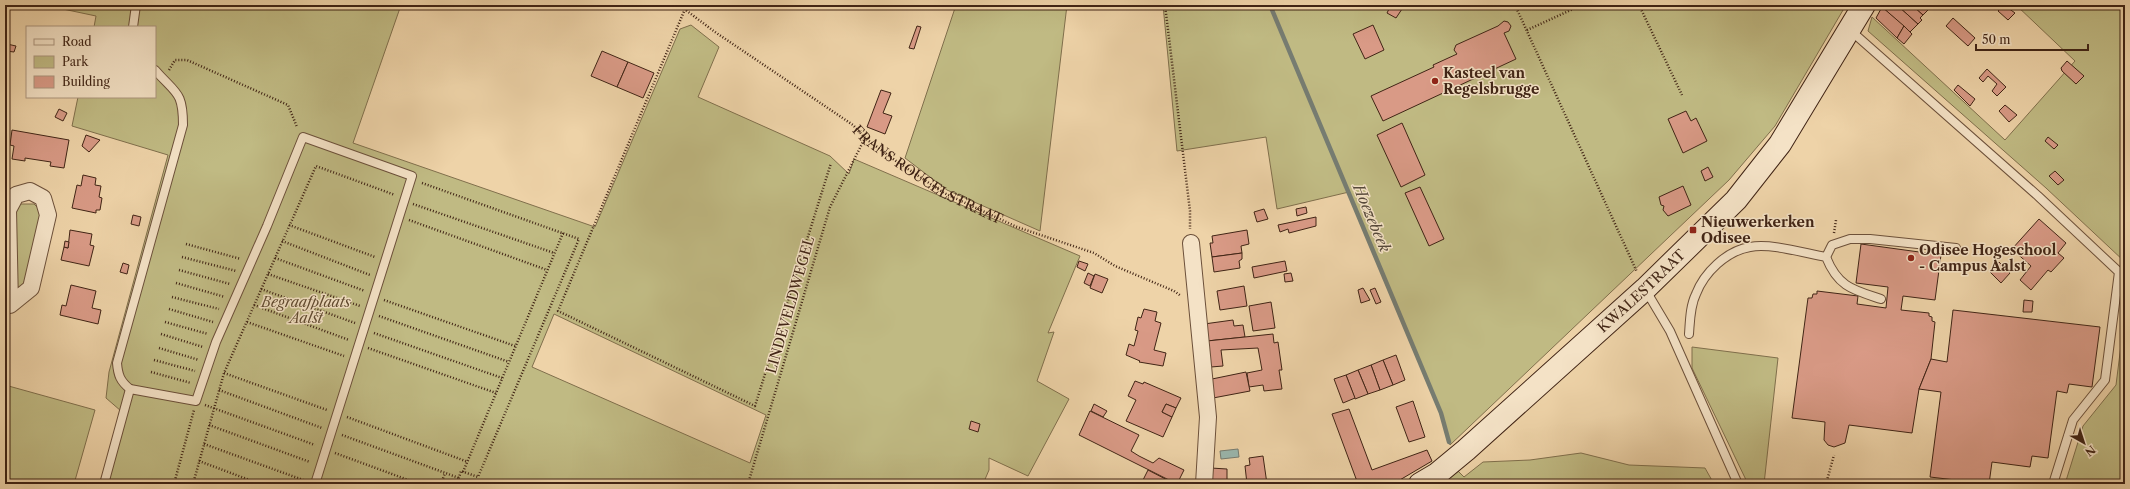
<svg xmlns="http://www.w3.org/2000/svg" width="2130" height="489" font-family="'Libre Caslon Text',serif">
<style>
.green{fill:#c0ba83;stroke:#806f4c;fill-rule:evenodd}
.water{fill:#9ab7ae;stroke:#767c71}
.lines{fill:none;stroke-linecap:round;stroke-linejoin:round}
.stream{stroke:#767c71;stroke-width:4.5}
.building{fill:#d99a86;stroke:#402415}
.lane-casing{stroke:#6c503a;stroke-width:10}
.street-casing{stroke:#6c503a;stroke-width:18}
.secondary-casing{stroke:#402415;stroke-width:24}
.path{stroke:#402415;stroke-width:2.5;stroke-dasharray:1 2;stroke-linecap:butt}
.lane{stroke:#f4e2c6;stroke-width:8}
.street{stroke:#f4e2c6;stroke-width:16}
.secondary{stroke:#f4e2c6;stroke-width:22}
.poi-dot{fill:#8f2418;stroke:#f4e2c6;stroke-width:1.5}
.labels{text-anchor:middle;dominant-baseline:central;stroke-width:3;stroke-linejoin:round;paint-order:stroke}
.poi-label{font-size:14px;font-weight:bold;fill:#402415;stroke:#f4e2c6;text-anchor:start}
.street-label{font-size:14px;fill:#402415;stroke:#f4e2c6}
.park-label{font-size:14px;font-style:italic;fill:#604a30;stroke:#f4e2c6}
.water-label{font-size:15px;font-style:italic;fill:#56493b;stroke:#f4e2c6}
</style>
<rect width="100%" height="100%" fill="#eed3a8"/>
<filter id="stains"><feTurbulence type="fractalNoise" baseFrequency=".005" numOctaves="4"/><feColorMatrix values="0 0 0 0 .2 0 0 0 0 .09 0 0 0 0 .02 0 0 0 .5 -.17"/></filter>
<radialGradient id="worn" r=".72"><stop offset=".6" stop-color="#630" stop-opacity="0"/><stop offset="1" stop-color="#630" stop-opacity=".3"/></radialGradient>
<!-- green -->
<g class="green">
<path d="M44,5H401L353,143L595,227L680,29L691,25L719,47L698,97L830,156L849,174L854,159L1080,256L1048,333L1054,332L1037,381L1069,399L1028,476L989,458V470L983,484H100L121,411L106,398L109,372L168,155L72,126L78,97H155V27H94L96,16ZM554,314L766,415L750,463L532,367Z"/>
<polygon points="956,5 1067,5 1040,231 947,190 905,158"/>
<polygon points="1163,5 1846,5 1775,126 1729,180 1450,445 1441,413 1349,192 1277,209 1266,137 1177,151"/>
<polygon points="2016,5 2125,5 2125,262 2046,188 1868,31 1872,17 2005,140 2075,61"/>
<polygon points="21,204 34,204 42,212 24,283 17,289 13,211"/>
<polygon points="2125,313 2125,484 2065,484 2083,426 2116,385"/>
<polygon points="1692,347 1778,358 1764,484 1748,484 1692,368"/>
<polygon points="5,385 95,410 74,484 5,484"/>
<polygon points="1581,453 1629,465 1705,468 1714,484 1440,484 1457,470 1464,477 1483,462 1530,460"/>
</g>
<!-- water -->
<polygon class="water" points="1238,449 1239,457 1221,459 1220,451"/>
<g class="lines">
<!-- stream -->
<polyline class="stream" points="1270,5 1441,413 1449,442"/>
</g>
<!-- building -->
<g class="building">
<polygon points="1391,5 1402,9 1396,18 1387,13"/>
<polygon points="1884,5 1897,5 1918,24 1910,32 1882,7"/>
<polygon points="1897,5 1912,5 1923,15 1920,18 1922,20 1918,24"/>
<polygon points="1912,5 1930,5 1927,8 1929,9 1923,15"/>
<polygon points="2004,5 2015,13 2008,20 1998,11"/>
<polygon points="1882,7 1904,26 1897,38 1876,18"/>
<polygon points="1953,18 1975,38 1968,46 1946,26"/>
<polygon points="1504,21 1508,22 1511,26 1509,31 1504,33 1516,59 1383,121 1371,96 1434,67 1433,65 1457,54 1454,50 1456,45 1498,26"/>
<polygon points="1373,25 1384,50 1365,59 1353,34"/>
<polygon points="917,26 921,27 914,49 909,48"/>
<polygon points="1904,26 1912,34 1904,44 1897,38"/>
<polygon points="7,44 16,46 14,52 6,51"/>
<polygon points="602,51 628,62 617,87 591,76"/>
<polygon points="2067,61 2084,76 2076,84 2062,71 2061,68"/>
<polygon points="628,62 654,73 643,98 617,87"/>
<polygon points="1987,69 2006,87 1997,96 1992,91 1997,84 1988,76 1983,82 1979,78"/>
<polygon points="1958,85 1975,99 1970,106 1954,90"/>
<polygon points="881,90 891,93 883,113 892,116 885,134 867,127"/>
<polygon points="2005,105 2017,115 2009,122 1999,111"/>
<polygon points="59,109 67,113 63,121 55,117"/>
<polygon points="1686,111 1691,121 1696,118 1707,141 1683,153 1668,119"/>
<polygon points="1402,123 1425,175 1401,187 1377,135"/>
<polygon points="12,130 69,140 64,168 50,166 51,162 25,158 25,161 12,159 14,146 10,145"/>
<polygon points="86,135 100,140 89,152 82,146"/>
<polygon points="2048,137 2058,145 2054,149 2045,141"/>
<polygon points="1708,167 1713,177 1705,181 1701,171"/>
<polygon points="2055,171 2064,180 2058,185 2049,176"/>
<polygon points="83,175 96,178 95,185 101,186 99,197 102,198 100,210 96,210 96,213 72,208 77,185 81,186"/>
<polygon points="1683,186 1691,205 1668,216 1663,210 1664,206 1661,205 1659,197"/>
<polygon points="1420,187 1444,239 1429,246 1405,193"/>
<polygon points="1306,207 1307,213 1297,216 1296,209"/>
<polygon points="1264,209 1268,219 1257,222 1254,212"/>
<polygon points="133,215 141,217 139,226 131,224"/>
<polygon points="1316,217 1316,226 1289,233 1288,229 1280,232 1278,225"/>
<polygon points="2039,219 2066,243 2058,253 2064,258 2051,272 2048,270 2031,290 2020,280 2031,266 2012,249"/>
<polygon points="70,230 92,234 90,245 94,246 89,266 61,260 64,247 68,248"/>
<polygon points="1247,230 1249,244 1241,246 1242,253 1212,257 1210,243 1213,243 1212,236"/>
<polygon points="65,241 69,242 68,248 64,247"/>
<polygon points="1861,244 1941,255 1935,300 1903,296 1901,310 1929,313 1929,316 1932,317 1932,321 1935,322 1931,359 1919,389 1912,433 1849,425 1845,443 1834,447 1828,445 1824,440 1825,422 1792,418 1808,298 1812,298 1813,294 1817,294 1817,291 1858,296 1857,304 1886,308 1888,287 1856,283"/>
<polygon points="1242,253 1242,259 1239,261 1240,268 1214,272 1212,257"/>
<polygon points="1079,261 1088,264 1085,271 1077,267"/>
<polygon points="1285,261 1287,271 1254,278 1252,267"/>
<polygon points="1999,262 2010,273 2001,283 1990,272"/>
<polygon points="123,263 129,265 127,274 120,272"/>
<polygon points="1088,273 1094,276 1090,286 1084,283"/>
<polygon points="1291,273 1293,281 1285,282 1284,274"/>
<polygon points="1095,274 1108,279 1102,293 1090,288"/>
<polygon points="71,285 96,291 92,308 101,310 98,324 60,315 62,305 66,306"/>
<polygon points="1244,286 1247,306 1220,310 1217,291"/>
<polygon points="1363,288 1370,300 1361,303 1358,290"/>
<polygon points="1375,288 1381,302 1376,304 1370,290"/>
<polygon points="2024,300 2033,301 2032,312 2023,312"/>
<polygon points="1271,302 1275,328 1253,331 1249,306"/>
<polygon points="1144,309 1157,312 1155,321 1161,323 1154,350 1166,353 1163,366 1139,362 1140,361 1126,355 1129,344 1134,346 1138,331 1135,330 1138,317 1141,318"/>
<polygon points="1953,310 2100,327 2092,387 2069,384 2067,393 2057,391 2048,458 2032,456 2030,467 1992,462 1989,484 1930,477 1941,392 1919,389 1931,359 1947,362"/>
<polygon points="1233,320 1234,326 1243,325 1245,337 1207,341 1204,324"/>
<polygon points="1273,334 1274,343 1278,342 1282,370 1279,370 1282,389 1264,391 1263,385 1249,387 1247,373 1262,370 1258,348 1221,350 1223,366 1211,367 1207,341"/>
<polygon points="1396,355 1405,380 1393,385 1383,360"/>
<polygon points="1383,360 1393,385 1380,390 1371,365"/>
<polygon points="1371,365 1380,390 1368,394 1358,370"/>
<polygon points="1358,370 1368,394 1355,399 1346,375"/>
<polygon points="1246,372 1250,391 1213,398 1212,379"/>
<polygon points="1346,375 1355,398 1343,403 1334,379"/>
<polygon points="1135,381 1143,384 1144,382 1181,398 1176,408 1166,404 1162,412 1172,417 1163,437 1126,421 1136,400 1128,396"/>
<polygon points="1413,401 1425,437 1409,442 1396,407"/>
<polygon points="1094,404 1107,411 1103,417 1091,411"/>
<polygon points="1166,404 1176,408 1172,417 1162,412"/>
<polygon points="1349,409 1372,470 1427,450 1432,461 1393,484 1358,484 1332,414"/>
<polygon points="1090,411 1139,435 1131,451 1139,456 1153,463 1159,458 1184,470 1177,484 1079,435"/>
<polygon points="971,421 980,424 978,432 969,429"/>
<polygon points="1263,456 1267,484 1247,484 1245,466 1250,465 1249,458"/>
<polygon points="1211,468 1227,469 1227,484 1210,484"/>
<polygon points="1148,470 1175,484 1145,484 1142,482"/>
</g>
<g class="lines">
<!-- lane casing -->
<g class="lane-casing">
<g id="lane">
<polyline points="133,27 136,5"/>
<polyline points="1850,30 2038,196 2119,272 2105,380 2073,420 2053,484"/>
<polyline points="1826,257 1832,245 1850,239 1870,239 1956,248"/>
<polyline points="1645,289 1670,331 1738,484"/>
<path d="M1689,334C1690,321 1690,306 1696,294C1704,273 1726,251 1750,247C1771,243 1804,253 1826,257C1838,287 1853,290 1881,299"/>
<path d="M130,389C120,381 118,375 117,363L183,125C183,91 176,94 155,70"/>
<polyline points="104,484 130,389 196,401 216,342 267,226 303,137 412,176 315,484"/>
</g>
</g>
<!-- street casing -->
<g class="street-casing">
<g id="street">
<polyline points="1191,243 1208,417 1204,484"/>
<polyline points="5,305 10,305 31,288 48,215 43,198 30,191 16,195 8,210 10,305"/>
</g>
</g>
<!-- secondary casing -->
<g class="secondary-casing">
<g id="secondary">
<path id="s2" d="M1420,484L1437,474L1466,450L1645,289L1736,200L1780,144L1864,5"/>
</g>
</g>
<!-- path -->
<g class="path">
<path id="s1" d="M679,5L715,32L853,125L865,138L896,161L944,193L1017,227L1094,253L1115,266L1174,291L1181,296"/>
<polyline points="1165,5 1190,211 1190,229"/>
<polyline points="1515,5 1637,272"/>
<polyline points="1639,5 1682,95"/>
<polyline points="685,9 558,311 755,406 831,163"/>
<polyline points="1527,30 1582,5"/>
<polyline points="169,70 175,60 187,60 288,105 297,127"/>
<polyline points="422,183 579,239 478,477 461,471 457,484"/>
<polyline points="413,204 554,253"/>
<polyline points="409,220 547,270"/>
<polyline points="289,225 375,257"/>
<polyline points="1834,233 1836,220"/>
<polyline points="282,241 370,275"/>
<polyline points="186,244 241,259"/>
<polyline points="182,257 236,271"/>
<polyline points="275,258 365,291"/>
<polyline points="179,270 230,284"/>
<polyline points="268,274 360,306"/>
<polyline points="176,283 225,297"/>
<polyline points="261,289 355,323"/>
<polyline points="172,297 219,309"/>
<polyline points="384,300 515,346"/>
<polyline points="254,305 349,340"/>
<polyline points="169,309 213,322"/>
<polyline points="379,316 509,362"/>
<polyline points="165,322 208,334"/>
<polyline points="247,322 344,356"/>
<polyline points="374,333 502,378"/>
<polyline points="161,334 203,347"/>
<polyline points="159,348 199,360"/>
<polyline points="368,348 496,393"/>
<polyline points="154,360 195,371"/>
<polyline points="151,372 191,383"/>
<polyline points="224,373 327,410"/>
<polyline points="219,390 322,428"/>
<polyline points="205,405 315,445"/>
<polyline points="347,417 468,462"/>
<polyline points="209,425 310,462"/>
<polyline points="342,435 459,478"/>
<polyline points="204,444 306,481"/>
<polyline points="335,453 419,484"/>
<polyline points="199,461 260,484"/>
<polyline points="463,472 563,233"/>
<polyline points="1795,481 1802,484"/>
<polyline points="174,484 194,410"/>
<polyline points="193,484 224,373 316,166 395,195"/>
<polyline points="441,484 445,473"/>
<polyline points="748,484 830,207 865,138"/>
<polyline points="1826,484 1834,455"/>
</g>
<!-- lane -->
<use href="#lane" class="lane"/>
<!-- street -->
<use href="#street" class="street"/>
<!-- secondary -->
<use href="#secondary" class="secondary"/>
</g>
<!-- markers -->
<g class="poi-dot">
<circle cx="1435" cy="81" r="4"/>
<rect x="1689" y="226" width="8" height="8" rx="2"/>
<circle cx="1911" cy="258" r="4"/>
</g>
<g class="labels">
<!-- poi labels -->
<g class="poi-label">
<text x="1443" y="73">Kasteel van<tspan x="1443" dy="16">Regelsbrugge</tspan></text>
<text x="1701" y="222">Nieuwerkerken<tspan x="1701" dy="16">Odisee</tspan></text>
<text x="1919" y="250">Odisee Hogeschool<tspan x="1919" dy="16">- Campus Aalst</tspan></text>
</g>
<!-- street labels -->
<g class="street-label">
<text stroke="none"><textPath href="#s1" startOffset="302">FRANS ROUCELSTRAAT</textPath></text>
<text stroke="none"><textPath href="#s2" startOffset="294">KWALESTRAAT</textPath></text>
<text transform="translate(790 305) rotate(-74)">LINDEVELDWEGEL</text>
</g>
<!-- park labels -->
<g class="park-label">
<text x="306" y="302">Begraafplaats<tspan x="306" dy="16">Aalst</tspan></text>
</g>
<!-- water labels -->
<g class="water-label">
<text transform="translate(1372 218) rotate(67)">Hoezebeek</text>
</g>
</g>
<!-- margin -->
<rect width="2130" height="489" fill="none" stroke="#eed3a8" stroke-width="20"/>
<rect x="6" y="6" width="2118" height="477" fill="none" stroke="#402415" stroke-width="2"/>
<rect x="10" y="10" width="2110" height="469" fill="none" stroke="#402415"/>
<!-- legend -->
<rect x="26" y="26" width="130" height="72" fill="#f4e2c6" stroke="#ac967f"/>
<rect x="34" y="39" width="20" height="6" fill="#f4e2c6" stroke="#ac967f"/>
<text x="62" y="46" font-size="12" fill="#402415">Road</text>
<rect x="34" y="56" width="20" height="12" fill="#c0ba83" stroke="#ac967f"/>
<text x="62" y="66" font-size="12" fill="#402415">Park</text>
<rect x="34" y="76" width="20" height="12" fill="#d99a86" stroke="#ac967f"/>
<text x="62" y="86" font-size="12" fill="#402415">Building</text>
<!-- north arrow -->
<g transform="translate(2084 443) rotate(141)" stroke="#f4e2c6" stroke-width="3" paint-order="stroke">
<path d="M0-3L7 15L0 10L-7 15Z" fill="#402415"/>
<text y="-6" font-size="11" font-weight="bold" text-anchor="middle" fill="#402415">N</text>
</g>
<!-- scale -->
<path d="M1976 44v6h112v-6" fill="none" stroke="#402415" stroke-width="2"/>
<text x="1982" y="44" font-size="12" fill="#402415" stroke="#f4e2c6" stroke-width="3" paint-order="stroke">50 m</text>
<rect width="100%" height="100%" filter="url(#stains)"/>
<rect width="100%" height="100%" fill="url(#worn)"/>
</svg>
